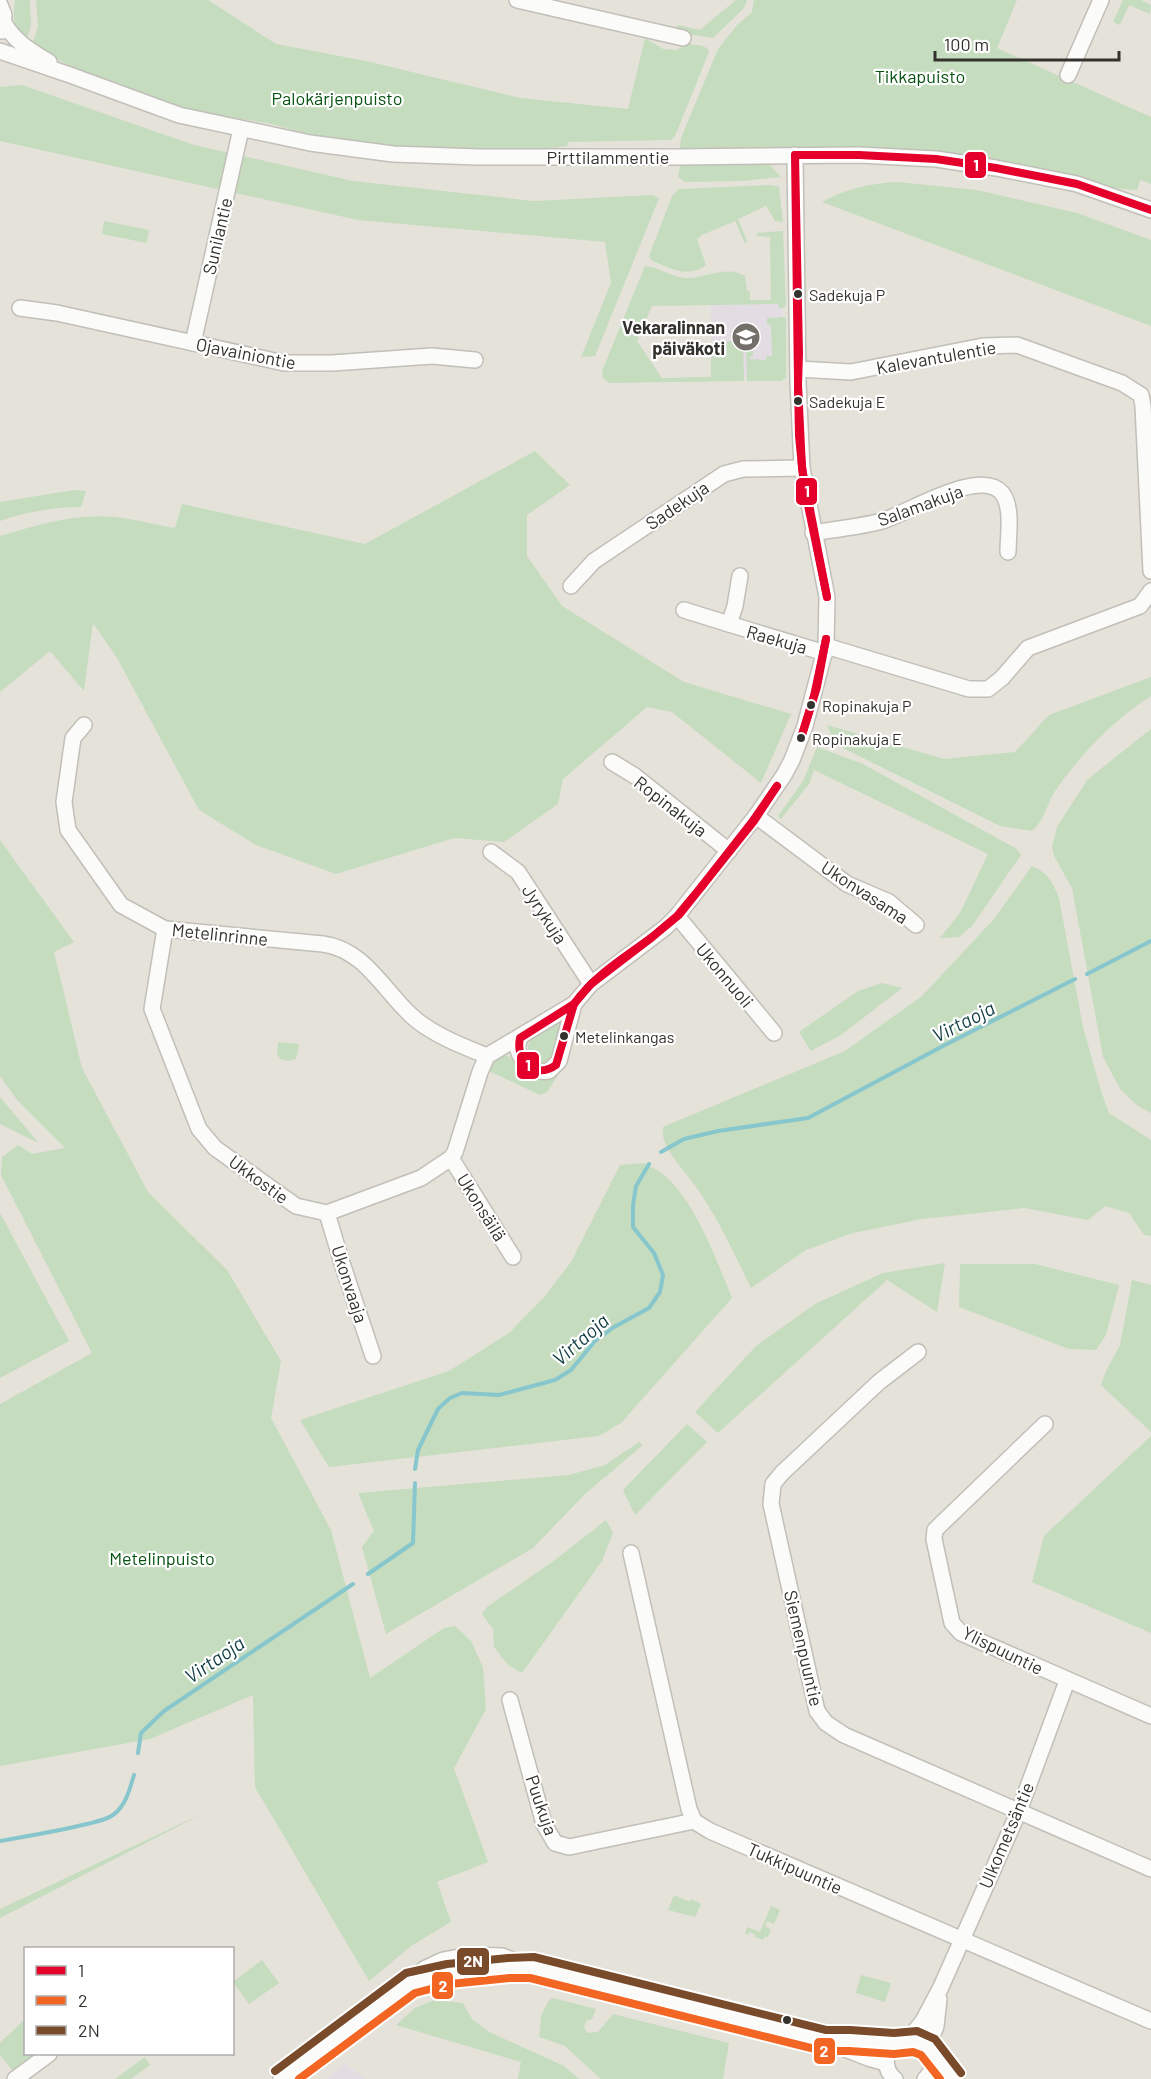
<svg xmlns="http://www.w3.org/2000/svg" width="1151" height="2079" font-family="Barlow,sans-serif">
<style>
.education{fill:#e3dce3}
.green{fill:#c5dcbf}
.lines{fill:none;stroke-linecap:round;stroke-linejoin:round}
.stream{stroke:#86c6cc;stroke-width:4}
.minor-casing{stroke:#c1bfb8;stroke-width:18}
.minor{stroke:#fbfbf9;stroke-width:15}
.bus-1-casing{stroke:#fff;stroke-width:12}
.bus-2-casing{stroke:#fff;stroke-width:12}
.bus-3-casing{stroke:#fff;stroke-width:12}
.bus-1{stroke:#e4002b;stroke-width:8}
.bus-2{stroke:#f26522;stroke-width:8}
.bus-3{stroke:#7a4b2a;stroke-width:8}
.bus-dot{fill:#34322c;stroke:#fff;stroke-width:2}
.labels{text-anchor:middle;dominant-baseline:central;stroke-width:4.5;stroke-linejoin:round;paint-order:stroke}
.bus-label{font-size:16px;fill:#34322c;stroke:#fff;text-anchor:start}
.park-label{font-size:18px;fill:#065210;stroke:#fff}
.street-label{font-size:18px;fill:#34322c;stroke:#fff}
.poi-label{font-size:18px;font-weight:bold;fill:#34322c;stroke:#fff;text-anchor:end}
.water-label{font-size:20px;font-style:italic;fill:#103c42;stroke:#fff}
.line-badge{stroke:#fff;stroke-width:2}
.badge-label{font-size:16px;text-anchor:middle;font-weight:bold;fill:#fff}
</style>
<rect width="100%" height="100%" fill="#e5e2d9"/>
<!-- education -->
<g class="education">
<polygon points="782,304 782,376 712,377 711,305"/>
<polygon points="346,2064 365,2079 326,2079"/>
</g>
<!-- green -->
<g class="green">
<path d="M15,0H30L31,26L26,42C12,31 13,16 15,0Z"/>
<polygon points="36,0 208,0 276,44 366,61 520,98 628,109 645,38 663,49 676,50 689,44 703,46 708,49 709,52 675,136 671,140 568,142 567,146 522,152 394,147 325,138 267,123 220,116 180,107 124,89 70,66 32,46 38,26"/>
<polygon points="736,0 747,0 744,8 713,38 675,32 678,25 700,30"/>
<polygon points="754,0 1017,0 997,48 1151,117 1151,184 1140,180 1137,190 1112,188 1079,178 860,148 680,148 681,138 718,49 738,24 752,12"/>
<polygon points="1123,0 1141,0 1151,5 1150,14 1129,5 1120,25 1113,22"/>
<polygon points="22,85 194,145 353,181 534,201 652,195 659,198 595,356 581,357 611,283 605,242 358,220 0,141 0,87"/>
<polygon points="763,162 771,166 781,177 742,181 685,182 678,177 680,166"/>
<path d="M898,182L977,190L1077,213L1151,240V326L822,202C844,189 873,183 898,182Z"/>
<path d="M770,185L779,187L783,222L775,221L766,206L738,219L747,241L745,243L735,221L702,235L697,239L706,265C689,279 668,268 651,260L649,256L672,196L679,189Z"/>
<polygon points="104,221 149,230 147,243 102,234"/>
<path d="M783,231L786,304L784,308H779L778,304L652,306L637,341L662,378L711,377V343L743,340L744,381L610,383L603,378L602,371L645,266C660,267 672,278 688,278C706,277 729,265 745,276L747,291H750V300H771L770,237L757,236V233Z"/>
<polygon points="767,318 784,317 786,319 786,378 781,381 747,381 746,337 748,337 748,345 753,345 753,356 750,357 750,359 766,360 767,356 772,356 771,325 767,324"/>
<path d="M535,451L570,485L527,515V556L562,606L684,682L791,714L761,783L672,712L647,707L563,779L558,804L504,842L454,838L336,874L256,845L199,810L117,658L93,623L84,691L50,651L0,692V536C37,525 76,513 115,517C135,519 156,525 175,528L182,504L365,544Z"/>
<path d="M74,490L86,491L81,507C55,507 24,512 0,521V502Z"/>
<path d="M1151,677V696C1113,720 1081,754 1055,791C1047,804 1044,821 1032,831L1000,826L835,744L827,725L944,759L1015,752L1049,715Z"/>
<polygon points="1151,729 1151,1113 1138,1106 1121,1090 1103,1057 1072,888 1054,856 1052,847 1057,827 1088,779"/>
<polygon points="817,747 863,764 1017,849 1021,855 972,926 959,937 940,938 960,913 988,854 814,770 809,784 781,819 778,816 803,781"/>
<polygon points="0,840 74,942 54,952 82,1068 148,1192 227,1270 281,1361 271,1418 331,1530 370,1678 444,1628 455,1626 471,1641 483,1667 486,1709 454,1768 488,1862 437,1882 451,1922 411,1946 369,1981 255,1787 253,1695 150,1739 0,1766 0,1404 92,1353 1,1175 2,1157 18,1145 32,1154 65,1148 18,1101 0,1076"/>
<path d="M1032,866C1048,872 1053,883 1059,898L1083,1027L1101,1091L1109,1113L1151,1140V1236L1144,1235L1129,1213L1105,1206L1088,1220L1025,1208L922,1219L853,1233L806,1250L751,1288C732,1249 714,1209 687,1175C678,1163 660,1144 663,1127L845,1051L922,996L994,919Z"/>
<polygon points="882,983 902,988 841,1035 811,1051 799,1032 858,991"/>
<path d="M562,1021L550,1060L544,1064H536C514,1039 543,1031 562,1021Z"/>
<polygon points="278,1042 299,1044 296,1059 289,1061 280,1059 277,1054"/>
<polygon points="503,1055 513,1058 525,1071 558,1072 558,1075 547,1092 540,1095 489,1071 488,1069 496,1060"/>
<polygon points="0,1097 37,1141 36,1142 0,1124"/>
<path d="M644,1163C649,1166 655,1169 660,1172C693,1195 717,1261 732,1298L621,1423L599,1436L329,1467L300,1420L449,1371L509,1333L544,1297L571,1262L620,1165Z"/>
<polygon points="0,1213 69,1341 0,1378"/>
<polygon points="945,1263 937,1312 887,1280 718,1433 695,1412 756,1346 815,1304 883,1273"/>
<polygon points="960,1264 1035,1264 1119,1285 1106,1335 1096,1350 1069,1349 959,1307"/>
<polygon points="1132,1280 1151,1285 1151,1432 1101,1385 1105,1373 1120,1345"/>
<polygon points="687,1424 707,1442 635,1515 623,1490"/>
<polygon points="1151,1436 1151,1633 1032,1582 1044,1536"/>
<polygon points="639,1442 643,1445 585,1494 533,1548 386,1634 362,1547 374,1531 358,1493 569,1475 605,1465"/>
<polygon points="606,1520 613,1533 602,1561 522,1673 508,1665 494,1647 493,1629 482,1614 487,1607 555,1560"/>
<polygon points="206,1812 0,1918 0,1909"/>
<polygon points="674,1895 690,1902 691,1899 701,1904 695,1917 668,1910"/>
<polygon points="771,1906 780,1910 774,1924 767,1921 765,1926 771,1930 768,1937 764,1937 763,1940 755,1937 755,1934 749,1932 748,1935 745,1934 747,1927 760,1932"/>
<polygon points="262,1960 279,1983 249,2004 233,1982"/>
<polygon points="861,1975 891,1983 885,2002 856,1993"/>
<polygon points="553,1998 596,2009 592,2019 586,2021 584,2027 587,2033 598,2032 613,2014 729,2043 723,2079 601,2079 565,2046 539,2037 541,2016 549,2000"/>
<polygon points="434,2000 463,2003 472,2019 489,2032 564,2066 579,2079 518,2079 521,2062 396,2025 415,2008"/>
<polygon points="25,2019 26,2054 40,2054 13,2071 0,2055 0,2043"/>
<polygon points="145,2057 150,2065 131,2079 115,2079"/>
</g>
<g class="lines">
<!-- stream -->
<g class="stream">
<polyline points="1087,974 1151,941"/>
<polyline points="661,1152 684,1139 718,1131 808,1118 943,1046 1075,979"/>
<polyline points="415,1469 418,1450 438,1409 450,1398 462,1393 499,1395 555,1380 571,1370 595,1341 614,1327 649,1308 660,1292 663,1275 654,1253 633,1227 633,1205 636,1186 649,1164"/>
<polyline points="368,1574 413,1543 415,1483"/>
<polyline points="138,1753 141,1733 164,1711 353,1584"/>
<path d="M0,1841C29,1836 58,1831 87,1824C95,1822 106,1820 113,1815C126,1806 130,1788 134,1775"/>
</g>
<!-- minor casing -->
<g class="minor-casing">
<g id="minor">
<polyline points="517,0 683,38"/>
<polyline points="0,5 4,15 2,31"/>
<path d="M4,23C15,42 31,51 49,62"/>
<polyline points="0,51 70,75 179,115 310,143 393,154 478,157 676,157 859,155 936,159 996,168 1077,184 1151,210"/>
<polyline points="1068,75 1101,0"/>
<polyline points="20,308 57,313 284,363 332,363 432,356 475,360"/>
<polyline points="193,343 241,129"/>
<polyline points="798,369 851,372 983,346 1017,345 1122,383 1141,395 1143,406 1151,571"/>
<path d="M813,533C835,529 860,527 882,521C908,513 980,467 1002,493C1013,507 1008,535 1008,552"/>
<polyline points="740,576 735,606 729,624 825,653"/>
<polyline points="571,586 594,561 724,474 743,469 802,468"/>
<polyline points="684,610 729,624"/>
<polyline points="826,646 969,689 988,689 1002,678 1028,648 1140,606 1151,591"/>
<path d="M84,725L73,738L64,802L68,830L121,905L165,929L323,944C366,950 384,992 414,1018C434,1035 462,1046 487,1056"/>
<polyline points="612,762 635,776 729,851"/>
<polyline points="756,816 847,884 889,902 916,925"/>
<polyline points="491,852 518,872 591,984"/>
<polyline points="677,916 774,1033"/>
<polyline points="165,929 152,1009 199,1129 215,1148 296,1206 327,1213 421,1178 451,1158 455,1152 480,1072 487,1056 574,1004 591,984 666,927 677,916 756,816 784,775 792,760 805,726 826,646 827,597 802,468 798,382 795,155"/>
<path d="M520,1038L517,1047C521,1062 533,1074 549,1071L559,1061L574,1004"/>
<polyline points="451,1158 513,1257"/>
<polyline points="327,1213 341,1260 373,1356"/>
<polyline points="918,1352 879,1382 782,1473 773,1484 771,1504 817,1711 826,1723 844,1735 1151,1869"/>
<polyline points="1045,1424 935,1530 934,1539 952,1623 961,1633 1151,1716"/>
<polyline points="631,1553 689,1809 694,1821 710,1831 1151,2021"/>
<polyline points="510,1700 544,1824 555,1843 569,1847 694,1821"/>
<polyline points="410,1983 448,1974 525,1967"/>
<path d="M828,2041L849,2040L894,2044L914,2041L928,2047C934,2060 935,2069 925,2079"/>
<polyline points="907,2041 923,2021 941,1987 1019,1811 1067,1681"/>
<polyline points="928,2047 936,2026 939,1999"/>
<path d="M887,2053C885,2063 887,2073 895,2079"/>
<polyline points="931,2054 953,2079"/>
<polyline points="15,2079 49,2054"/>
<polyline points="281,2079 410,1983 424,1969 443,1960 470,1955 502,1956 531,1967 825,2041 868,2058 886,2063"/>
</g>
</g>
<!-- minor -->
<use href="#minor" class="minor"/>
<!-- bus-1 casing -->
<g class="bus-1-casing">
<g id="bus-1">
<polygon points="795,155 799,353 798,385 798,382"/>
<polyline points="795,155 859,155 936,159 996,168 1077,184 1151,210"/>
<polyline points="798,385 802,468 827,597"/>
<polyline points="798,385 799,436 804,486 827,597"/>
<polyline points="801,738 814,696 826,639"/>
<polyline points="801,738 817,687 826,639"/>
<polyline points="702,886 752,822 777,786"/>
<polyline points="702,886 754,821 777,786"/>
<polyline points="651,938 677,916 702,886"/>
<polyline points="651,938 679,915 702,886"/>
<path d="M574,1004L556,1065C535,1080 515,1061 520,1038Z"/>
<path d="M574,1004C594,976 623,958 651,938"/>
<polyline points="574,1004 591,984 651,938"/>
</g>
</g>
<!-- bus-2 casing -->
<g class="bus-2-casing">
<polyline id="bus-2" points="299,2079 415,1993 450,1984 510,1978 530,1978 823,2051 849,2051 894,2054 913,2052 921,2055 940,2079"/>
</g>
<!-- bus-3 casing -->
<g class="bus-3-casing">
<polyline id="bus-3" points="275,2071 406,1973 447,1964 508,1958 534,1957 826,2030 850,2030 894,2033 917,2031 935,2039 961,2073"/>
</g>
<!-- bus-1 -->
<use href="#bus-1" class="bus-1"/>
<!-- bus-2 -->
<use href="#bus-2" class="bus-2"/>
<!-- bus-3 -->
<use href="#bus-3" class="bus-3"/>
</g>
<!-- icons -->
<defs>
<g id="school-disc" transform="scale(1.5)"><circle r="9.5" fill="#727069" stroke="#fff"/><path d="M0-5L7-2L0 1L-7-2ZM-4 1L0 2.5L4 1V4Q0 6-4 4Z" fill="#fff"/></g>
</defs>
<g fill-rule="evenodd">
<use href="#school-disc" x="746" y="337"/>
</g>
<!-- markers -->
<g class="bus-dot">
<circle cx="798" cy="294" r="5"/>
<circle cx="798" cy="401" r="5"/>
<circle cx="811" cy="705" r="5"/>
<circle cx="801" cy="738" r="5"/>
<circle cx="564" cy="1036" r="5"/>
<circle cx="787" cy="2020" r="5"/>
</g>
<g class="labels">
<!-- bus labels -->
<g class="bus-label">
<text x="809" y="294">Sadekuja P</text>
<text x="809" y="401">Sadekuja E</text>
<text x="822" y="705">Ropinakuja P</text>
<text x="812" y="738">Ropinakuja E</text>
<text x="575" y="1036">Metelinkangas</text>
</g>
<!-- park labels -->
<g class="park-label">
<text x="920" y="76">Tikkapuisto</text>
<text x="337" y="98">Palokärjenpuisto</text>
<text x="162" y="1558">Metelinpuisto</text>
</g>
<!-- street labels -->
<g class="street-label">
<text x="608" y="157">Pirttilammentie</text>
<text transform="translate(217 236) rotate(-77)">Sunilantie</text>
<text transform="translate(246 353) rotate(11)">Ojavainiontie</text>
<text transform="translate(936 357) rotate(-10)">Kalevantulentie</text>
<text transform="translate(677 505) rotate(-34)">Sadekuja</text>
<text transform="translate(920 505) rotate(-20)">Salamakuja</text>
<text transform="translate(777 639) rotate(16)">Raekuja</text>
<text transform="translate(671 806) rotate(38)">Ropinakuja</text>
<text transform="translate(865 892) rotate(33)">Ukonvasama</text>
<text transform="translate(545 914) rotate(57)">Jyrykuja</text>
<text transform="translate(220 934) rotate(6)">Metelinrinne</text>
<text transform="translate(725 975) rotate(50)">Ukonnuoli</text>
<text transform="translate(259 1179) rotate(36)">Ukkostie</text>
<text transform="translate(482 1207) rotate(58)">Ukonsäilä</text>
<text transform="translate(350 1284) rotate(72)">Ukonvaaja</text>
<text transform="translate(804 1648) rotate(77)">Siemenpuuntie</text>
<text transform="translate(1003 1650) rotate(26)">Ylispuuntie</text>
<text transform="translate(542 1805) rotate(71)">Puukuja</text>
<text transform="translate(1006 1835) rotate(-67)">Ulkometsäntie</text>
<text transform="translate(795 1868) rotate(24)">Tukkipuuntie</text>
</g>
<!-- poi labels -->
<g class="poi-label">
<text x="725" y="327">Vekaralinnan<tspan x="725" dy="21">päiväkoti</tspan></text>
</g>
<!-- water labels -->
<g class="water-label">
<text transform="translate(963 1021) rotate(-27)">Virtaoja</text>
<text transform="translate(580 1339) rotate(-41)">Virtaoja</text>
<text transform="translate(214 1659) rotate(-34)">Virtaoja</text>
</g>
</g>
<g class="line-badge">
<rect x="964" y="151" width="23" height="28" rx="6" fill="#e4002b"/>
<rect x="795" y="477" width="23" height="29" rx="6" fill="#e4002b"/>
<rect x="516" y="1051" width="24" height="29" rx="6" fill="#e4002b"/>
<rect x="456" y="1947" width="34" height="29" rx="6" fill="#7a4b2a"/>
<rect x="431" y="1971" width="23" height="29" rx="6" fill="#f26522"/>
<rect x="813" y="2037" width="23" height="28" rx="6" fill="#f26522"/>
</g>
<g class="badge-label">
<text x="976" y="171">1</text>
<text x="807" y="497">1</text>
<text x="528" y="1071">1</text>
<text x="473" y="1967">2N</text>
<text x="443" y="1992">2</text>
<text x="824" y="2057">2</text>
</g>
<!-- legend -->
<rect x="24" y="1947" width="210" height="108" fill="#ffffff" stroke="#aeadab" stroke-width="1.5"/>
<rect x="36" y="1966" width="30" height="9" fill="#e4002b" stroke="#aeadab" stroke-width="1.5"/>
<text x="78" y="1977" font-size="18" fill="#34322c">1</text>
<rect x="36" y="1996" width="30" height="9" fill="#f26522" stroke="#aeadab" stroke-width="1.5"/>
<text x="78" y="2007" font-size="18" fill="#34322c">2</text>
<rect x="36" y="2026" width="30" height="9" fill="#7a4b2a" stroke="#aeadab" stroke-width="1.5"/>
<text x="78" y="2037" font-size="18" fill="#34322c">2N</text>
<!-- scale -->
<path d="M935 51v9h184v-9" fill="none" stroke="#34322c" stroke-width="3"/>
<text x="944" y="51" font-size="18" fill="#34322c" stroke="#ffffff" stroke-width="4.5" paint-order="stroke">100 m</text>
</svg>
